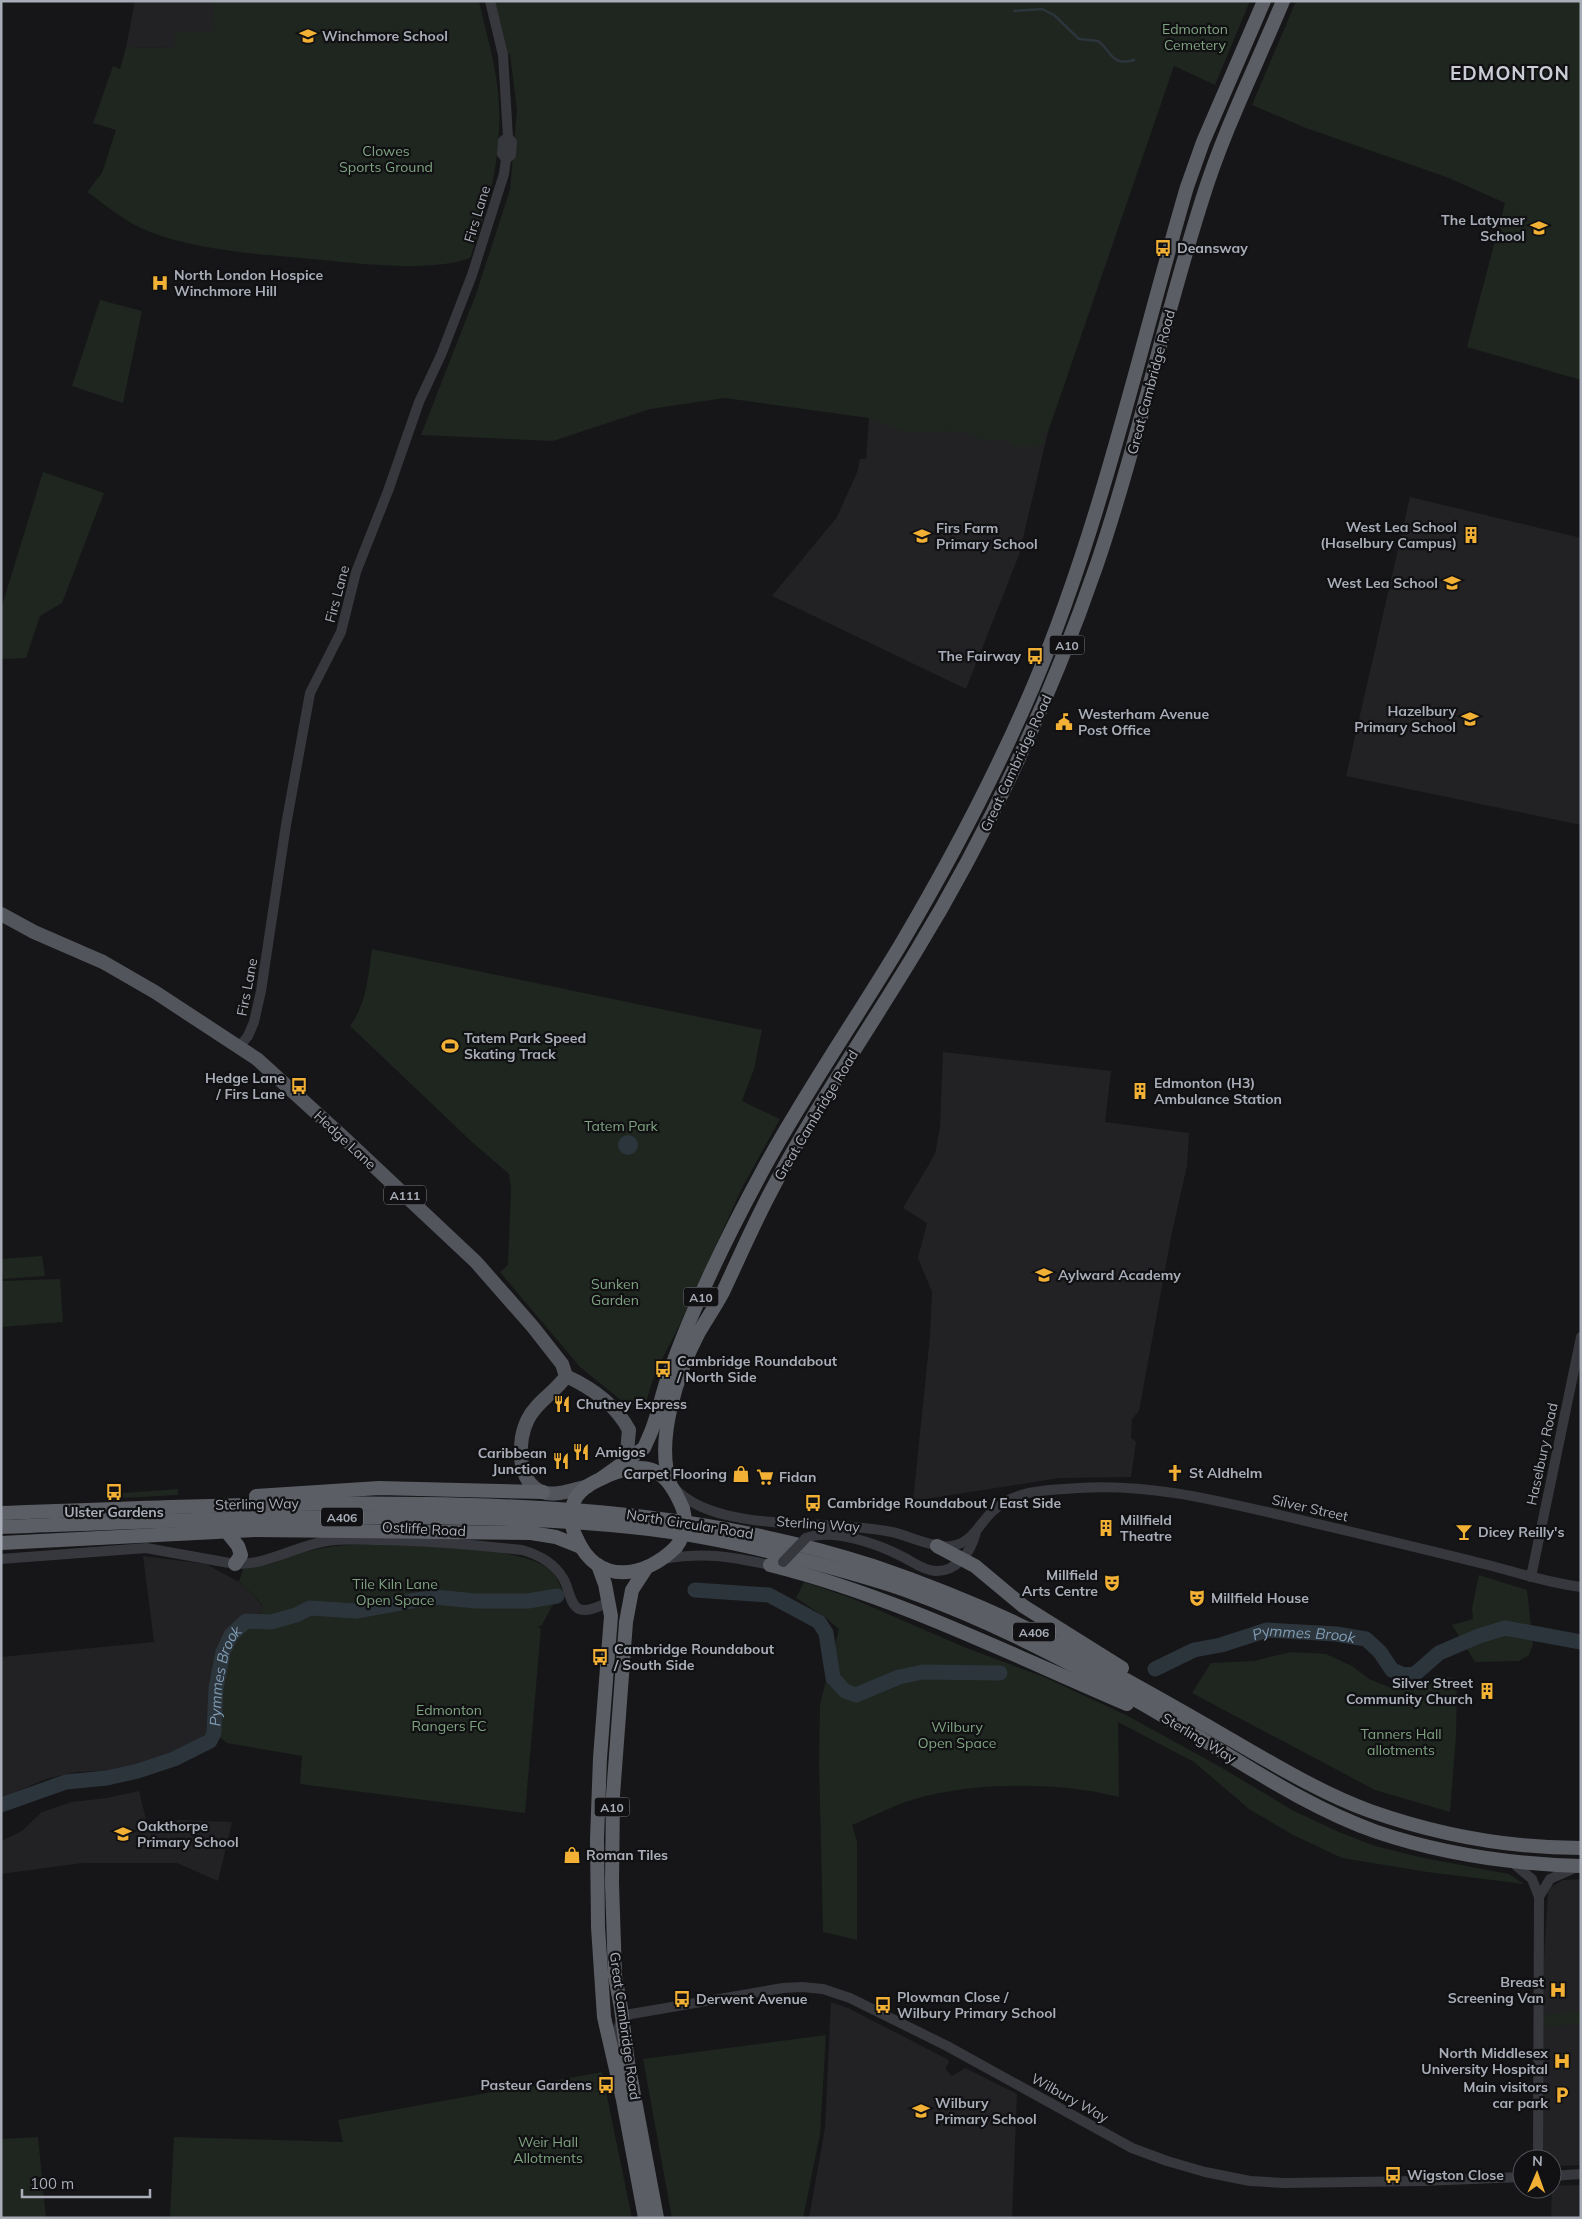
<svg xmlns="http://www.w3.org/2000/svg" width="1582" height="2219" font-family="Mulish,sans-serif">
<style>
.built{fill:#222225}
.green{fill:#1e261f}
.water{fill:#2c353c}
.lines{fill:none;stroke-linecap:round;stroke-linejoin:round}
.stream{stroke:#2c353c;stroke-width:2.5}
.river{stroke:#2c353c;stroke-width:15}
.tertiary{stroke:#37383d;stroke-width:10}
.primary{stroke:#53555c;stroke-width:14}
.trunk{stroke:#5b5e65;stroke-width:14}
.tertiary-bridge{stroke:#37383d;stroke-width:10}
.trunk-bridge{stroke:#5b5e65;stroke-width:14}
.labels{text-anchor:middle;dominant-baseline:central;stroke-width:4.5;stroke-linejoin:round;paint-order:stroke}
.shield{fill:#111113;stroke:#7b7e86;stroke-width:1}
.shield-label{font-size:12px;font-weight:bold;fill:#a8adb8}
.park-label{font-size:14px;fill:#7fa381;stroke:#111113}
.poi-label{font-size:14px;font-weight:bold;fill:#a8adb8;stroke:#111113;text-anchor:start}
.street-label{font-size:14px;fill:#a8adb8;stroke:#111113}
.water-label{font-size:15px;font-style:italic;fill:#7f9bb3;stroke:#111113}
.district-label{font-size:19px;font-weight:bold;letter-spacing:1px;fill:#c9ccd4;stroke:#111113}
</style>
<rect width="100%" height="100%" fill="#161618"/>
<!-- built -->
<g class="built">
<polygon points="135,1 479,1 213,49 126,47"/>
<polygon points="869,418 1048,432 1019,555 966,689 772,596 837,517 858,470 860,459 866,459"/>
<polygon points="1410,497 1581,538 1581,825 1346,776"/>
<polygon points="943,1052 1111,1071 1105,1122 1189,1133 1187,1166 1172,1232 1139,1411 1132,1419 1131,1438 1136,1442 1131,1477 1060,1478 913,1501 930,1336 932,1292 918,1258 927,1223 903,1208 935,1154 940,1127"/>
<polygon points="143,1556 206,1564 239,1582 253,1594 263,1607 261,1613 235,1620 211,1683 210,1729 196,1743 144,1766 123,1770 77,1772 46,1779 1,1798 1,1657 154,1642"/>
<polygon points="139,1791 147,1824 178,1820 232,1822 218,1881 177,1863 82,1863 1,1874 1,1841 22,1831 42,1812 72,1802 107,1798"/>
<polygon points="1581,1879 1581,2165 1557,2166 1542,2148 1544,1959 1548,1892 1551,1887 1563,1880"/>
<polygon points="831,2002 848,2008 947,2059 949,2062 945,2069 952,2076 965,2068 1017,2094 1012,2218 809,2218 825,2128"/>
<polygon points="1581,2185 1581,2218 1551,2218 1552,2186"/>
</g>
<!-- green -->
<g class="green">
<path d="M214,1H479C485,28 493,55 497,83C505,144 491,202 470,258C431,273 354,263 312,259C257,254 199,251 148,231C126,223 106,205 87,192L102,173L116,130L93,123L113,66L120,69L126,47L175,48V32H213Z"/>
<polygon points="493,1 1250,1 1215,85 1174,66 1048,432 1042,432 1045,442 1036,447 1014,447 1005,440 985,441 965,433 952,431 907,433 869,418 725,398 650,409 553,441 421,435 476,294 510,190 517,110 510,54 503,55"/>
<polygon points="1296,1 1581,1 1581,380 1467,347 1505,203 1449,178 1306,128 1252,105"/>
<polygon points="100,300 142,311 123,403 72,386"/>
<polygon points="43,472 104,493 62,603 40,616 26,658 1,659 1,609"/>
<path d="M372,949L762,1030L754,1069L742,1101L780,1119L743,1186L677,1330L655,1373L647,1399L641,1406L627,1405L580,1367L500,1272L508,1265L511,1188L509,1174L473,1143L350,1026C367,1003 368,976 372,949Z"/>
<polygon points="42,1256 45,1276 3,1279 1,1259"/>
<polygon points="60,1279 63,1322 1,1327 1,1281"/>
<polygon points="178,1489 178,1495 123,1498 123,1493"/>
<path d="M368,1544C405,1545 531,1545 553,1573C558,1579 561,1588 564,1594L552,1606L542,1625L538,1627L541,1629L525,1813L300,1784L302,1756L227,1743L210,1729L211,1683L221,1638L235,1619L261,1613L263,1606L253,1594L239,1582L243,1569L274,1563L294,1554L334,1546Z"/>
<polygon points="1479,1575 1527,1590 1533,1644 1529,1655 1519,1661 1475,1662 1452,1625 1473,1619 1472,1608"/>
<path d="M804,1582L851,1598L964,1647L1044,1677L1126,1715L1217,1765L1294,1811L1339,1832L1375,1846L1424,1858L1509,1874L1524,1884L1427,1872L1342,1858L1293,1835L1249,1809L1194,1762L1118,1722L1119,1797C1066,1783 988,1782 935,1794C906,1799 878,1814 852,1825L857,1842V1940L823,1932L819,1762L820,1704L839,1629L825,1617L796,1598Z"/>
<polygon points="1291,1652 1326,1654 1352,1666 1369,1679 1394,1689 1415,1689 1427,1685 1435,1675 1457,1679 1456,1736 1450,1812 1375,1790 1192,1693 1211,1663 1254,1661"/>
<polygon points="1581,2011 1581,2024 1546,2027 1543,2025 1542,2017 1545,2015"/>
<polygon points="826,2035 820,2135 803,2218 672,2218 643,2059"/>
<polygon points="602,2072 632,2218 170,2218 174,2137 343,2142 338,2120"/>
<polygon points="38,2137 46,2218 1,2218 1,2139"/>
</g>
<!-- water -->
<circle class="water" cx="628" cy="1145" r="10"/>
<g class="lines">
<!-- stream -->
<path class="stream" d="M1014,11L1042,9L1054,15L1079,39L1098,41C1111,50 1111,67 1134,60"/>
<!-- river -->
<g class="river">
<polyline points="695,1590 769,1595 819,1622 826,1633 833,1678 845,1691 856,1695 899,1677 923,1672 1000,1673"/>
<path id="s1" d="M1155,1669L1194,1650L1221,1645L1267,1630L1336,1634L1366,1639L1380,1652L1392,1670L1404,1675L1415,1674L1439,1653L1479,1636L1505,1628L1581,1642"/>
<path id="s2" d="M1,1805L66,1782L107,1778L138,1771L174,1759L210,1741L214,1733L216,1688L223,1652L231,1635L246,1621L271,1622L296,1615L310,1608L356,1611L434,1597L476,1601H528L557,1596"/>
</g>
<!-- tertiary -->
<g class="tertiary">
<polyline points="506,159 502,154 503,141 508,137"/>
<polyline points="240,1046 248,1036 254,1022 261,991 286,825 310,693 341,632 356,572 388,491 419,402 441,355 472,275 504,174 506,159 511,155 512,142 508,137 503,55 490,1"/>
<path d="M676,1490C691,1504 707,1510 726,1515C780,1528 837,1521 892,1532C910,1536 939,1551 956,1545C974,1540 981,1521 994,1510C1018,1489 1049,1490 1079,1488C1147,1483 1215,1500 1280,1515C1348,1531 1416,1547 1484,1564C1516,1572 1548,1583 1581,1587"/>
<path d="M806,1538C834,1528 878,1544 903,1557C913,1562 923,1570 935,1571C957,1572 971,1552 976,1532"/>
<path d="M1,1559L146,1548L235,1564C268,1565 295,1546 327,1541C346,1538 366,1540 385,1540C431,1541 476,1545 522,1550C540,1555 554,1563 563,1578C569,1587 569,1604 579,1609C589,1613 601,1605 609,1602"/>
<path d="M662,1559C705,1552 728,1556 770,1565L775,1564"/>
<polyline points="1531,1577 1581,1337"/>
<polyline points="1513,1863 1532,1879 1539,1897 1538,2159"/>
<polyline points="1539,1897 1550,1879 1575,1868"/>
<path d="M618,2061C620,2043 610,2023 631,2014L783,1988L802,1987L823,1989L850,1998L947,2046L1132,2148L1167,2161L1205,2172L1250,2181L1284,2183L1423,2181L1522,2177"/>
<polyline points="1552,2176 1581,2174"/>
</g>
<!-- primary -->
<g class="primary">
<path d="M1,914L34,932L103,962L155,992L257,1059L344,1138L476,1262L533,1327L562,1364L566,1376C592,1388 616,1405 629,1430L627,1452L623,1463"/>
<path d="M566,1376C556,1392 537,1401 528,1419C517,1440 516,1481 542,1492C555,1497 575,1489 588,1486"/>
</g>
<!-- trunk -->
<g class="trunk">
<path d="M602,1478L644,1448L648,1439C658,1419 661,1395 669,1374C694,1303 728,1234 764,1168C806,1091 856,1019 901,944C950,861 995,776 1033,687C1101,526 1138,354 1187,187L1203,142L1264,1"/>
<path d="M670,1482C655,1440 678,1372 698,1334C706,1320 715,1307 723,1292C738,1260 752,1228 768,1197C812,1112 866,1034 915,953C990,830 1050,700 1097,564C1138,443 1164,318 1203,197C1224,130 1256,66 1283,1"/>
<polyline points="256,1496 379,1488 543,1492"/>
<path d="M575,1499C583,1486 596,1481 609,1475C650,1459 667,1470 683,1509"/>
<path d="M1,1513C142,1508 282,1502 424,1504C577,1506 726,1518 873,1566C944,1590 1012,1619 1078,1654C1129,1681 1180,1710 1230,1739C1275,1765 1321,1793 1370,1811C1438,1835 1509,1848 1581,1848"/>
<path d="M1,1527C137,1522 272,1516 408,1517C482,1518 557,1519 631,1527C695,1533 757,1548 818,1564C847,1572 877,1580 905,1590C1005,1626 1097,1676 1187,1730C1249,1767 1309,1808 1377,1832C1442,1854 1512,1864 1581,1866"/>
<polyline points="226,1531 238,1546 241,1555 235,1564"/>
<path d="M577,1539C598,1586 645,1578 676,1547"/>
<polyline points="1,1543 255,1530 531,1533 556,1537 581,1547"/>
<polyline points="937,1546 975,1566 1023,1606 1122,1668"/>
<polyline points="598,1565 605,1584 611,1616 600,1758 597,1839 598,1927 604,2017 623,2100 645,2218"/>
<path d="M770,1565C894,1596 1010,1654 1127,1704"/>
<polyline points="647,1567 632,1590 626,1622 613,1795 612,1883 615,1976 621,2008 628,2063 657,2218"/>
</g>
<!-- tertiary-bridge -->
<polyline class="tertiary-bridge" points="783,1562 806,1538"/>
<!-- trunk-bridge -->
<g class="trunk-bridge">
<path d="M575,1499C569,1513 570,1526 577,1539"/>
<path d="M676,1547C685,1535 687,1523 683,1509"/>
</g>
</g>
<!-- icons -->
<defs>
<g id="school-bare" transform="scale(1.35)"><path d="M0-5L7-2L0 1L-7-2ZM-4 1L0 2.5L4 1V4Q0 6-4 4Z" fill="#f2b134" stroke="#111113" stroke-width="2.5" paint-order="stroke"/></g>
<g id="bus-bare" transform="scale(1.35)"><path d="M-5-6H5V4H4V6H2V4H-2V6H-4V4H-5ZM-3.5-4V0h7V-4ZM-3.5 1.2v1.5H-2V1.2ZM2 1.2v1.5H3.5V1.2Z" fill="#f2b134" stroke="#111113" stroke-width="2.5" paint-order="stroke"/></g>
<g id="hospital-bare" transform="scale(1.35)"><path d="M-5-5h3v3.5h4V-5h3V5h-3V1.5h-4V5h-3Z" fill="#f2b134" stroke="#111113" stroke-width="2.5" paint-order="stroke"/></g>
<g id="building-bare" transform="scale(1.35)"><path d="M-4-6H4V6H1V3H-1V6H-4ZM-2.5-4.3h1.7v1.8h-1.7ZM.8-4.3h1.7v1.8H.8ZM-2.5-1h1.7V.8h-1.7ZM.8-1h1.7V.8H.8Z" fill="#f2b134" stroke="#111113" stroke-width="2.5" paint-order="stroke"/></g>
<g id="civic-bare" transform="scale(1.35)"><path d="M-.6-6.5H3V-4.5H.6V-3L4-1V1h2V6H-6V1h2V-1L-.6-3ZM-1.2 2.5V6h2.4V2.5Z" fill="#f2b134" stroke="#111113" stroke-width="2.5" paint-order="stroke"/></g>
<g id="stadium-bare" transform="scale(1.35)"><path d="M0-5a6.5 5 0 1 0 0 10a6.5 5 0 1 0 0-10ZM-3.5-1.8h7v3.6h-7Z" fill="#f2b134" stroke="#111113" stroke-width="2.5" paint-order="stroke"/></g>
<g id="restaurant-bare" transform="scale(1.35)"><path d="M-5-6h1v4h1v-4h1v4h1v-4h1v5L-1.5 .5V6h-2V.5L-5-1ZM5-6V6H3V1.5H1.5Q1.5-4 5-6Z" fill="#f2b134" stroke="#111113" stroke-width="2.5" paint-order="stroke"/></g>
<g id="church-bare" transform="scale(1.35)"><path d="M-1.2-6h2.4v3.5h3.3v2.4h-3.3V6h-2.4V-.1h-3.3v-2.4h3.3Z" fill="#f2b134" stroke="#111113" stroke-width="2.5" paint-order="stroke"/></g>
<g id="shop-bare" transform="scale(1.35)"><path d="M-5-2.5h2.3a2.7 3.5 0 0 1 5.4 0H5L5.5 6h-11ZM-1.5-2.5h3a1.5 2.3 0 0 0-3 0Z" fill="#f2b134" stroke="#111113" stroke-width="2.5" paint-order="stroke"/></g>
<g id="supermarket-bare" transform="scale(1.35)"><path d="M-6-5.5h2.5l.6 2H6L4.5 2H-2.5L-4.4-4H-6ZM-1.5 3.2a1.3 1.3 0 1 0 .1 0ZM3 3.2a1.3 1.3 0 1 0 .1 0Z" fill="#f2b134" stroke="#111113" stroke-width="2.5" paint-order="stroke"/></g>
<g id="bar-bare" transform="scale(1.35)"><path d="M-6-5H6L.8 .8V4.5H3.5V6h-7V4.5H-.8V.8Z" fill="#f2b134" stroke="#111113" stroke-width="2.5" paint-order="stroke"/></g>
<g id="theatre-bare" transform="scale(1.35)"><path d="M-5-5.5Q0-4 5-5.5V0Q5 5 0 6Q-5 5-5 0ZM-3.3-2.5H-1v1.5H-3.3ZM1-2.5H3.3v1.5H1ZM-2.8 1Q0 5.5 2.8 1Z" fill="#f2b134" stroke="#111113" stroke-width="2.5" paint-order="stroke"/></g>
<g id="parking-bare" transform="scale(1.35)"><path d="M-3.5-5.5H1a3.5 3.5 0 0 1 0 7H-1V5.5H-3.5ZM-1-3.4V-.6H.8a1.4 1.4 0 0 0 0-2.8Z" fill="#f2b134" stroke="#111113" stroke-width="2.5" paint-order="stroke"/></g>
</defs>
<g fill-rule="evenodd">
<use href="#school-bare" x="308" y="36"/>
<use href="#school-bare" x="1539" y="228"/>
<use href="#bus-bare" x="1163" y="248"/>
<use href="#hospital-bare" x="160" y="283"/>
<use href="#building-bare" x="1471" y="535"/>
<use href="#school-bare" x="922" y="536"/>
<use href="#school-bare" x="1452" y="583"/>
<use href="#bus-bare" x="1035" y="656"/>
<use href="#school-bare" x="1470" y="719"/>
<use href="#civic-bare" x="1064" y="722"/>
<use href="#stadium-bare" x="450" y="1046"/>
<use href="#bus-bare" x="299" y="1086"/>
<use href="#building-bare" x="1140" y="1091"/>
<use href="#school-bare" x="1044" y="1275"/>
<use href="#bus-bare" x="663" y="1369"/>
<use href="#restaurant-bare" x="562" y="1404"/>
<use href="#restaurant-bare" x="581" y="1452"/>
<use href="#restaurant-bare" x="561" y="1461"/>
<use href="#church-bare" x="1175" y="1473"/>
<use href="#shop-bare" x="741" y="1474"/>
<use href="#supermarket-bare" x="765" y="1477"/>
<use href="#bus-bare" x="114" y="1492"/>
<use href="#bus-bare" x="813" y="1503"/>
<use href="#building-bare" x="1106" y="1528"/>
<use href="#bar-bare" x="1464" y="1532"/>
<use href="#theatre-bare" x="1112" y="1583"/>
<use href="#theatre-bare" x="1197" y="1598"/>
<use href="#bus-bare" x="600" y="1657"/>
<use href="#building-bare" x="1487" y="1691"/>
<use href="#school-bare" x="123" y="1834"/>
<use href="#shop-bare" x="572" y="1855"/>
<use href="#hospital-bare" x="1558" y="1990"/>
<use href="#bus-bare" x="682" y="1999"/>
<use href="#bus-bare" x="883" y="2005"/>
<use href="#hospital-bare" x="1562" y="2061"/>
<use href="#bus-bare" x="606" y="2085"/>
<use href="#parking-bare" x="1562" y="2095"/>
<use href="#school-bare" x="921" y="2111"/>
<use href="#bus-bare" x="1393" y="2175"/>
</g>
<g class="labels">
<!-- shield labels -->
<g class="shield">
<rect x="1049.5" y="635.5" width="35" height="19" rx="4"/>
<rect x="384" y="1185.5" width="42" height="19" rx="4"/>
<rect x="683.5" y="1287.5" width="35" height="19" rx="4"/>
<rect x="321" y="1507.5" width="42" height="19" rx="4"/>
<rect x="1013" y="1622.5" width="42" height="19" rx="4"/>
<rect x="594.5" y="1797.5" width="35" height="19" rx="4"/>
</g>
<g class="shield-label">
<text x="1067" y="645">A10</text>
<text x="405" y="1195">A111</text>
<text x="701" y="1297">A10</text>
<text x="342" y="1517">A406</text>
<text x="1034" y="1632">A406</text>
<text x="612" y="1807">A10</text>
</g>
<!-- park labels -->
<g class="park-label">
<text x="1195" y="29">Edmonton<tspan x="1195" dy="16">Cemetery</tspan></text>
<text x="386" y="151">Clowes<tspan x="386" dy="16">Sports Ground</tspan></text>
<text x="621" y="1126">Tatem Park</text>
<text x="615" y="1284">Sunken<tspan x="615" dy="16">Garden</tspan></text>
<text x="395" y="1584">Tile Kiln Lane<tspan x="395" dy="16">Open Space</tspan></text>
<text x="449" y="1710">Edmonton<tspan x="449" dy="16">Rangers FC</tspan></text>
<text x="957" y="1727">Wilbury<tspan x="957" dy="16">Open Space</tspan></text>
<text x="1401" y="1734">Tanners Hall<tspan x="1401" dy="16">allotments</tspan></text>
<text x="548" y="2142">Weir Hall<tspan x="548" dy="16">Allotments</tspan></text>
</g>
<!-- poi labels -->
<g class="poi-label">
<text x="322" y="36">Winchmore School</text>
<text x="1525" y="220" text-anchor="end">The Latymer<tspan x="1525" dy="16">School</tspan></text>
<text x="1177" y="248">Deansway</text>
<text x="174" y="275">North London Hospice<tspan x="174" dy="16">Winchmore Hill</tspan></text>
<text x="1457" y="527" text-anchor="end">West Lea School<tspan x="1457" dy="16">(Haselbury Campus)</tspan></text>
<text x="936" y="528">Firs Farm<tspan x="936" dy="16">Primary School</tspan></text>
<text x="1438" y="583" text-anchor="end">West Lea School</text>
<text x="1021" y="656" text-anchor="end">The Fairway</text>
<text x="1456" y="711" text-anchor="end">Hazelbury<tspan x="1456" dy="16">Primary School</tspan></text>
<text x="1078" y="714">Westerham Avenue<tspan x="1078" dy="16">Post Office</tspan></text>
<text x="464" y="1038">Tatem Park Speed<tspan x="464" dy="16">Skating Track</tspan></text>
<text x="285" y="1078" text-anchor="end">Hedge Lane<tspan x="285" dy="16">/ Firs Lane</tspan></text>
<text x="1154" y="1083">Edmonton (H3)<tspan x="1154" dy="16">Ambulance Station</tspan></text>
<text x="1058" y="1275">Aylward Academy</text>
<text x="677" y="1361">Cambridge Roundabout<tspan x="677" dy="16">/ North Side</tspan></text>
<text x="576" y="1404">Chutney Express</text>
<text x="595" y="1452">Amigos</text>
<text x="547" y="1453" text-anchor="end">Caribbean<tspan x="547" dy="16">Junction</tspan></text>
<text x="1189" y="1473">St Aldhelm</text>
<text x="727" y="1474" text-anchor="end">Carpet Flooring</text>
<text x="779" y="1477">Fidan</text>
<text x="827" y="1503">Cambridge Roundabout / East Side</text>
<text x="114" y="1512" text-anchor="middle">Ulster Gardens</text>
<text x="1120" y="1520">Millfield<tspan x="1120" dy="16">Theatre</tspan></text>
<text x="1478" y="1532">Dicey Reilly's</text>
<text x="1098" y="1575" text-anchor="end">Millfield<tspan x="1098" dy="16">Arts Centre</tspan></text>
<text x="1211" y="1598">Millfield House</text>
<text x="614" y="1649">Cambridge Roundabout<tspan x="614" dy="16">/ South Side</tspan></text>
<text x="1473" y="1683" text-anchor="end">Silver Street<tspan x="1473" dy="16">Community Church</tspan></text>
<text x="137" y="1826">Oakthorpe<tspan x="137" dy="16">Primary School</tspan></text>
<text x="586" y="1855">Roman Tiles</text>
<text x="1544" y="1982" text-anchor="end">Breast<tspan x="1544" dy="16">Screening Van</tspan></text>
<text x="897" y="1997">Plowman Close /<tspan x="897" dy="16">Wilbury Primary School</tspan></text>
<text x="696" y="1999">Derwent Avenue</text>
<text x="1548" y="2053" text-anchor="end">North Middlesex<tspan x="1548" dy="16">University Hospital</tspan></text>
<text x="592" y="2085" text-anchor="end">Pasteur Gardens</text>
<text x="1548" y="2087" text-anchor="end">Main visitors<tspan x="1548" dy="16">car park</tspan></text>
<text x="935" y="2103">Wilbury<tspan x="935" dy="16">Primary School</tspan></text>
<text x="1407" y="2175">Wigston Close</text>
</g>
<!-- street labels -->
<g class="street-label">
<text transform="translate(477 214) rotate(-73)">Firs Lane</text>
<text transform="translate(1151 382) rotate(-75)">Great Cambridge Road</text>
<text transform="translate(337 594) rotate(-75)">Firs Lane</text>
<text transform="translate(1016 763) rotate(-65)">Great Cambridge Road</text>
<text transform="translate(247 987) rotate(-79)">Firs Lane</text>
<text transform="translate(816 1115) rotate(-59)">Great Cambridge Road</text>
<text transform="translate(345 1140) rotate(43)">Hedge Lane</text>
<text transform="translate(1542 1454) rotate(-78)">Haselbury Road</text>
<text transform="translate(257 1504) rotate(-1)">Sterling Way</text>
<text transform="translate(1310 1508) rotate(13)">Silver Street</text>
<text transform="translate(690 1524) rotate(9)">North Circular Road</text>
<text transform="translate(818 1524) rotate(4)">Sterling Way</text>
<text transform="translate(424 1529) rotate(3)">Ostliffe Road</text>
<text transform="translate(1199 1738) rotate(31)">Sterling Way</text>
<text transform="translate(625 2026) rotate(82)">Great Cambridge Road</text>
<text transform="translate(1070 2098) rotate(29)">Wilbury Way</text>
</g>
<!-- water labels -->
<g class="water-label">
<text stroke="none"><textPath href="#s1" startOffset="156">Pymmes Brook</textPath></text>
<text stroke="none"><textPath href="#s2" startOffset="288">Pymmes Brook</textPath></text>
</g>
<!-- district labels -->
<g class="district-label">
<text x="1510" y="73">EDMONTON</text>
</g>
</g>
<!-- border -->
<rect width="1582" height="2219" fill="none" stroke="#a8adb8" stroke-width="5"/>
<!-- north arrow -->
<g transform="translate(1537 2174) rotate(2)"><circle r="24" fill="#111113" stroke="#4d4f55"/>
<path d="M0-4L9 19L0 12L-9 19Z" fill="#f2b134"/>
<text y="-8" font-size="14" font-weight="bold" text-anchor="middle" fill="#a8adb8">N</text>
</g>
<!-- scale -->
<path d="M22 2189v8h128v-8" fill="none" stroke="#a8adb8" stroke-width="2.5"/>
<text x="30" y="2189" font-size="15" fill="#a8adb8" stroke="#111113" stroke-width="4" paint-order="stroke">100 m</text>
</svg>
